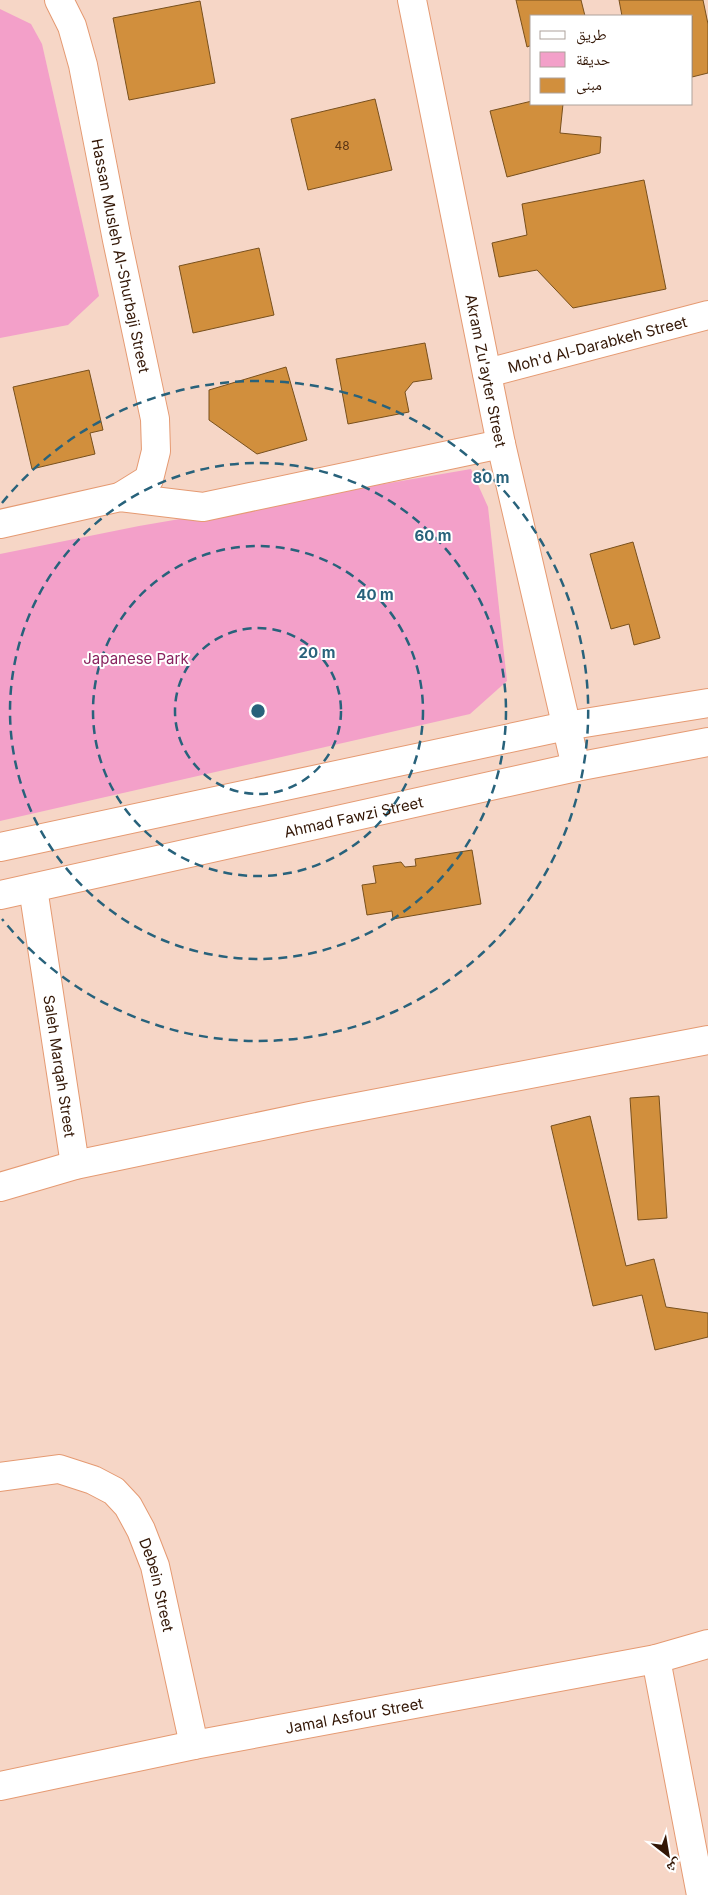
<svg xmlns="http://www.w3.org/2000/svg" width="708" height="1895" font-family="Inter,'Noto Naskh Arabic',sans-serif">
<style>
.green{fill:#f3a0c9}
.building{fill:#d18f3d;stroke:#78501d}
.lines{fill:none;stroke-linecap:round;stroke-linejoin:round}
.minor-casing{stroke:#e59a72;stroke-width:30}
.minor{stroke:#fff;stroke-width:28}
.ring{fill:none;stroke:#28627b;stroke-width:2.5;stroke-dasharray:9 6}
.labels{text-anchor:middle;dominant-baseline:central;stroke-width:4;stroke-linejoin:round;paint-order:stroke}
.number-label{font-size:12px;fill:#5a3514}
.street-label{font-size:15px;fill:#331706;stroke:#fff}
.park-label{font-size:15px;fill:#89235f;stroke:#fff}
.centre{fill:#28627b;stroke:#fff;stroke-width:2.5}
.ring-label{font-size:15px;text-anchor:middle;font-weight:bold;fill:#28627b;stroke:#fff;stroke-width:4;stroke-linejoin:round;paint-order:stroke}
</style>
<rect width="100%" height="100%" fill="#f6d6c6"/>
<!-- green -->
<g class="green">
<polygon points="0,9 31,24 42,44 99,296 68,325 0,338"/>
<polygon points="471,469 488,507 507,681 470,714 0,821 0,554 139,526"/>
</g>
<!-- building -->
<g class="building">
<polygon points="516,0 581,0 585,16 532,16 532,45 527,47"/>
<polygon points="619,0 703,0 708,24 708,73 692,77 692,16 622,16"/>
<polygon points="200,1 215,83 129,100 113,18"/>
<polygon points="375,99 392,170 308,190 291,119"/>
<polygon points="532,101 532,104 563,104 560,133 601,137 600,153 507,177 490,111"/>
<polygon points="644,180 666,289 573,308 537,270 499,277 492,243 527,235 522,204"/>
<polygon points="259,248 274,315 193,333 179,266"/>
<polygon points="425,343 432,379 413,382 405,392 409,412 348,424 336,359"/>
<polygon points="286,367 307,440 257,454 209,420 209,390"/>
<polygon points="89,370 103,430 90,433 95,454 32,469 13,387"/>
<polygon points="633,542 660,638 634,645 629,624 611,629 590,554"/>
<polygon points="472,850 481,904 393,919 392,911 367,915 362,885 376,883 373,866 401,862 405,867 416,866 415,859"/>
<polygon points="659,1096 667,1218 638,1220 630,1098"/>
<polygon points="590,1116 626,1266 654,1259 666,1307 708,1313 708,1337 655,1350 642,1295 593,1306 551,1126"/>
</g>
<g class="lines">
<!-- minor casing -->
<g class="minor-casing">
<g id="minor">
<path id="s1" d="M59,0L72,26L83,65L117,240L155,419L156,451L149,479L120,497"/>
<path id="s2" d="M412,0L501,444L576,767"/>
<path id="s3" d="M487,373L708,315"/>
<polyline points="0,524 120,497 203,507 501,444"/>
<polyline points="0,847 566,726 708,703"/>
<path id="s4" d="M33,888L75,1165"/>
<path id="s5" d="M0,895L576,767L708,742"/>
<polyline points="0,1187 75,1165 310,1116 708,1040"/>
<path id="s6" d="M0,1477L59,1469L93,1480L114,1491L128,1506L141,1530L155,1566L194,1745"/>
<polyline points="656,1659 701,1895"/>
<path id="s7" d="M0,1786L194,1745L656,1659L708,1644"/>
</g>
</g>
<!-- minor -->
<use href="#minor" class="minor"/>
</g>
<!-- distance rings -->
<g class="ring">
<circle cx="258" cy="711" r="83"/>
<circle cx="258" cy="711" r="165"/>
<circle cx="258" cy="711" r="248"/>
<path d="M2 503A330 330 0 1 1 2 919"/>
</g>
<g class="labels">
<!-- number labels -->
<g class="number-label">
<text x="342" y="145">48</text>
</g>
<!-- street labels -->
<g class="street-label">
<text stroke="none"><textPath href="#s1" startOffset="264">Hassan Musleh Al-Shurbaji Street</textPath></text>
<text stroke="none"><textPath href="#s3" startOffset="114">Moh'd Al-Darabkeh Street</textPath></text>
<text stroke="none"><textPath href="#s2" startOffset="378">Akram Zu'ayter Street</textPath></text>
<text stroke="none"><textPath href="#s5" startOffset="362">Ahmad Fawzi Street</textPath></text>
<text stroke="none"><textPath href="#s4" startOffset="180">Saleh Marqah Street</textPath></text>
<text stroke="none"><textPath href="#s6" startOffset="224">Debein Street</textPath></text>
<text stroke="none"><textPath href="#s7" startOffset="361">Jamal Asfour Street</textPath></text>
</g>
<!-- park labels -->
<g class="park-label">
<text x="136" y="658">Japanese Park</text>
</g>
</g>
<circle cx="258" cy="711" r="8" class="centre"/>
<g class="ring-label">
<text x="491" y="483">80 m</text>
<text x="433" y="541">60 m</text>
<text x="375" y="600">40 m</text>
<text x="317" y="658">20 m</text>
</g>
<!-- legend -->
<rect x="530" y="15" width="162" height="90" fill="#ffffff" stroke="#ada29b"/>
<rect x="540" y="31" width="25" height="8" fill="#ffffff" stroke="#ada29b"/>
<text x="576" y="40" font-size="15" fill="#331706">طريق</text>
<rect x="540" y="52" width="25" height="15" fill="#f3a0c9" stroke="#ada29b"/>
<text x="576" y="65" font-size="15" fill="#331706">حديقة</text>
<rect x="540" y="78" width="25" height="15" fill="#d18f3d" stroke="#ada29b"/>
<text x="576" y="90" font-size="15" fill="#331706">مبنى</text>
<!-- north arrow -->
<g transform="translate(668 1855) rotate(149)" stroke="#ffffff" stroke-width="4" paint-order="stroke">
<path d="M0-4L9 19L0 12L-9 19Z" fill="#331706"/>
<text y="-8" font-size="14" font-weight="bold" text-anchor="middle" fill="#331706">ش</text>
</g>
</svg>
